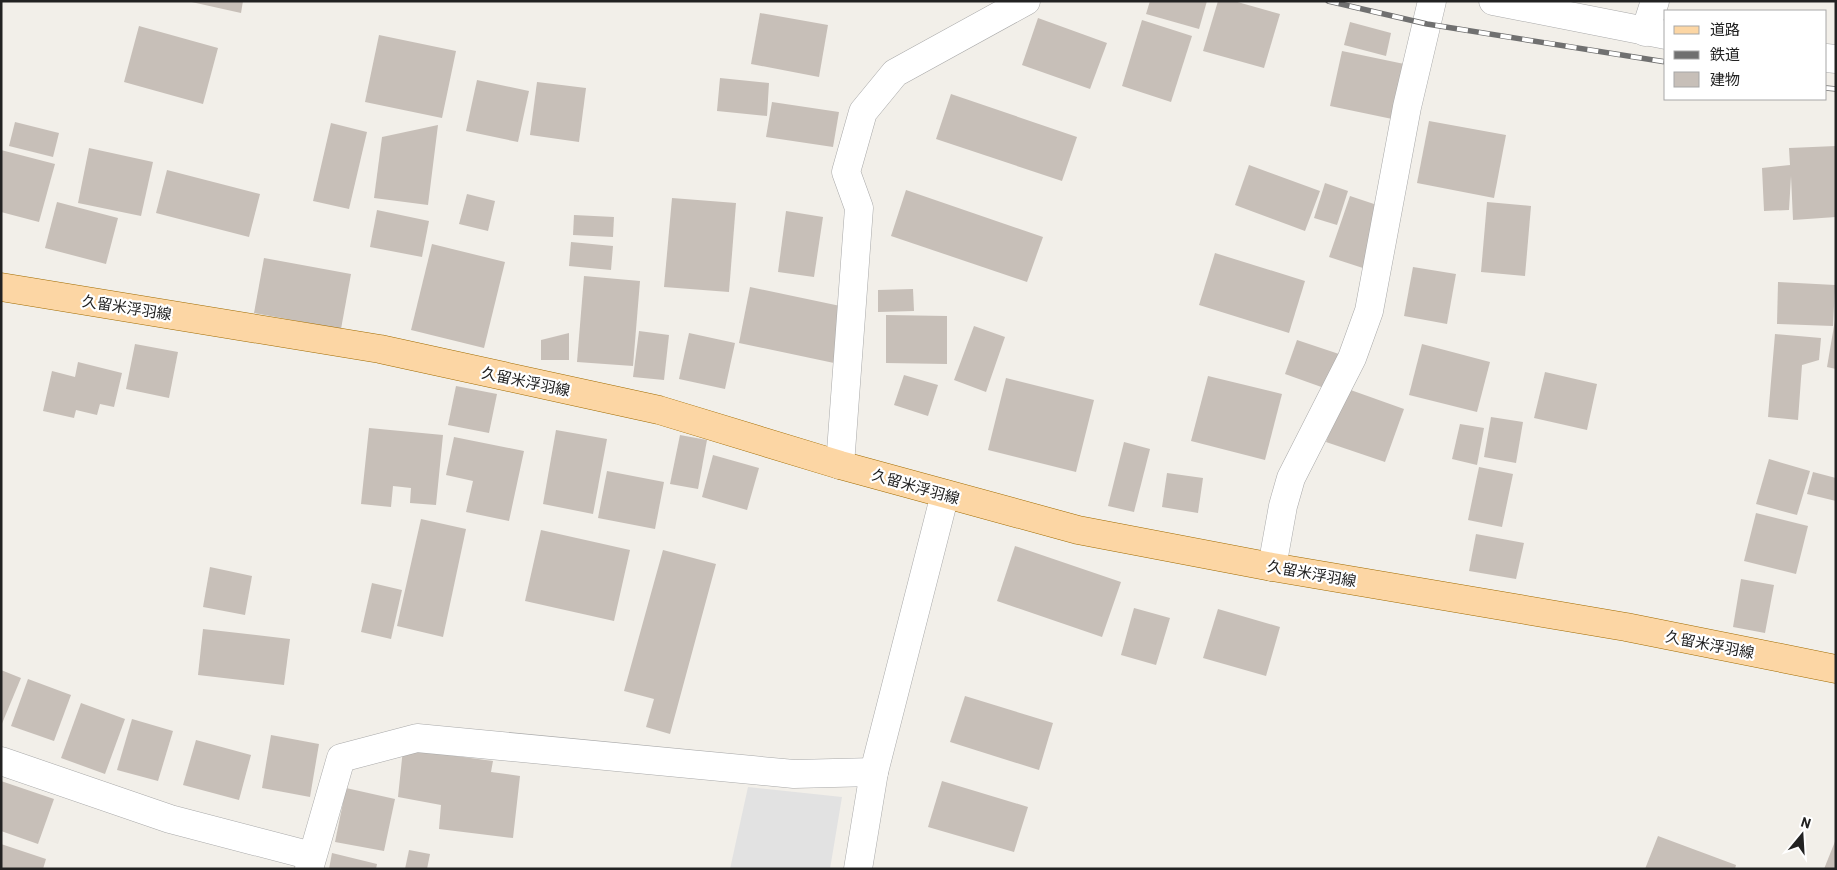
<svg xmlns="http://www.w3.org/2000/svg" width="1837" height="870" font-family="Barlow,'Noto Sans JP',sans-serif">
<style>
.parking{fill:#e2e2e2}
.building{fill:#c7bfb8}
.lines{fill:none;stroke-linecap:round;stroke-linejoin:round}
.street-casing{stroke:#a9a9a9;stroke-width:29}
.primary-casing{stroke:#a06b00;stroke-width:29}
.street{stroke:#fff;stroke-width:28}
.primary{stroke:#fcd6a4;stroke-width:28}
.rail-casing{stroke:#707070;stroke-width:5.5}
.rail{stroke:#fff;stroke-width:4;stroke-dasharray:11;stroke-linecap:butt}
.labels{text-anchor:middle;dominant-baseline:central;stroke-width:4.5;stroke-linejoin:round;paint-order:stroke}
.street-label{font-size:15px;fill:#222;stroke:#fff}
</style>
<rect width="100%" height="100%" fill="#f2efe9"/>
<!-- parking -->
<polygon class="parking" points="748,787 842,797 830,869 730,869"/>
<!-- building -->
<g class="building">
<polygon points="187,1 243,1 241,13"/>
<polygon points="1150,1 1207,1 1199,29 1146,14"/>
<polygon points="1218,1 1234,1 1280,14 1264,68 1203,51"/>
<polygon points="760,13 828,25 819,77 751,64"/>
<polygon points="1038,18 1107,43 1090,89 1022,65"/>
<polygon points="1142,20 1192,36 1171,102 1122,86"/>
<polygon points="1350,22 1391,33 1386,56 1344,45"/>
<polygon points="139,26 218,48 203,104 124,82"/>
<polygon points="379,35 456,51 442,118 365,102"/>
<polygon points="1342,51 1409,65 1397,120 1330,106"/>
<polygon points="720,78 769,83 767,116 717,111"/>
<polygon points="477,80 529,91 518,142 466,131"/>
<polygon points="537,82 586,88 579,142 530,135"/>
<polygon points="951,94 1077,137 1062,181 936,139"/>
<polygon points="772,102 839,112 833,147 766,137"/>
<polygon points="1429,121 1506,135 1494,198 1417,183"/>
<polygon points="15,122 59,133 53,157 9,146"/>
<polygon points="331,123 367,132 349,209 313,201"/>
<polygon points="438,125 428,205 374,198 382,137"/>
<polygon points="1836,146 1836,217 1793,220 1791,176 1789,210 1764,211 1762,168 1790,165 1789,148"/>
<polygon points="89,148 153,162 141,216 78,203"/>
<polygon points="1,150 55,164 39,222 1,212"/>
<polygon points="1249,165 1320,191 1305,231 1235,205"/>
<polygon points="167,170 260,194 249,237 156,213"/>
<polygon points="1325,183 1348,191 1337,225 1314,218"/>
<polygon points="906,190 1043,237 1027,282 891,236"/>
<polygon points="467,194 495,201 488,231 459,224"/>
<polygon points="1350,196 1386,208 1366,269 1329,257"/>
<polygon points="672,198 736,203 729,292 664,287"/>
<polygon points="57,202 118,218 106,264 45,248"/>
<polygon points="1487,202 1531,206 1525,276 1481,272"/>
<polygon points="377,210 429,221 422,257 370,247"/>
<polygon points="786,211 823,217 814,277 778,272"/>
<polygon points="574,215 614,217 613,237 573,235"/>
<polygon points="571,242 613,246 611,270 569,266"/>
<polygon points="432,244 505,262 484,348 411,330"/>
<polygon points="1215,253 1305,281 1289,333 1199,305"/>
<polygon points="264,258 351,274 341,329 254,313"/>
<polygon points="1413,267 1456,274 1447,324 1404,316"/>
<polygon points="584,276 640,281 633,366 577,362"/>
<polygon points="1778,282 1835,285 1833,326 1777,324"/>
<polygon points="750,287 845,307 834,363 739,343"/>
<polygon points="913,289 914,311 878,312 878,290"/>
<polygon points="886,315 947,316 947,364 886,363"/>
<polygon points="1835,320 1836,320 1836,369 1827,367"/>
<polygon points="974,326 1005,337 986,392 954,380"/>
<polygon points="639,331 669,335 664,380 633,377"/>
<polygon points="569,333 569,360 541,360 541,340"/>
<polygon points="689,333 735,343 725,389 679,379"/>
<polygon points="1775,334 1821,338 1819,360 1802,365 1798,420 1768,417"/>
<polygon points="1297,340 1339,354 1327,389 1285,374"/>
<polygon points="135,344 178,352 169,398 126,389"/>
<polygon points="1422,344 1490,362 1477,412 1409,395"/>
<polygon points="78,362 122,373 114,407 100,404 97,415 76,410 74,418 43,411 52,371 75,377"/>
<polygon points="1545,372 1597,384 1587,430 1534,418"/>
<polygon points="904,375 938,385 928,416 894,405"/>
<polygon points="1208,376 1282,394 1265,460 1191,441"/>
<polygon points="1006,378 1094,400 1076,472 988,450"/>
<polygon points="456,386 497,394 489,433 448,425"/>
<polygon points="1345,388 1404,409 1385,462 1326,442"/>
<polygon points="1491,417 1523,422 1516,463 1484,457"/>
<polygon points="1460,424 1484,428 1477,465 1452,459"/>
<polygon points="369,428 443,435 436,505 410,503 411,488 393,486 391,507 361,504"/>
<polygon points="556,430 607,439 593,514 543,504"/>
<polygon points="680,435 707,440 698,489 670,484"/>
<polygon points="454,437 524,451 509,521 466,512 473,481 446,475"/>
<polygon points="1124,442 1150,449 1134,512 1108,506"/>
<polygon points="713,455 759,468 747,510 702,497"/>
<polygon points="1769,459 1810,471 1797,515 1756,504"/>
<polygon points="1479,467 1513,474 1502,527 1468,520"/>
<polygon points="607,471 664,482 655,529 598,518"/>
<polygon points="1813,472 1836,478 1836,501 1807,494"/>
<polygon points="1167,473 1203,478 1198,513 1162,507"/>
<polygon points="1756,513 1808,526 1796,574 1744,561"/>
<polygon points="421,519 466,529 443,637 397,626"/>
<polygon points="541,530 630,550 614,621 525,601"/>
<polygon points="1476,534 1524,543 1516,579 1469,571"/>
<polygon points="1015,546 1121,582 1102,637 997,601"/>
<polygon points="663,550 716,564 670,734 646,727 654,699 624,691"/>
<polygon points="210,567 252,576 245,615 203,607"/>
<polygon points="1741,579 1774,585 1765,633 1733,627"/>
<polygon points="372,583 402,590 391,639 361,632"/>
<polygon points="1134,608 1170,618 1156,665 1121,655"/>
<polygon points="1218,609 1280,627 1266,676 1203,658"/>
<polygon points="203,629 290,639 284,685 198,675"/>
<polygon points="1,670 21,678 1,726"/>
<polygon points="28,679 71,695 54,741 11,726"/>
<polygon points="965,696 1053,723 1039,770 950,742"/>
<polygon points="81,703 125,719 105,774 61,758"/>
<polygon points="132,719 173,731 158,781 117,770"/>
<polygon points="271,735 319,744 310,797 262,788"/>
<polygon points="196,740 251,755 239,800 183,785"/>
<polygon points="403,749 493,761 491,772 520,776 513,838 439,829 441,805 398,797"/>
<polygon points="1,781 54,799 38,844 1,831"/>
<polygon points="942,781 1028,807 1014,852 928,827"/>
<polygon points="346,788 395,799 384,851 335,842"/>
<polygon points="1658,836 1736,865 1735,869 1645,869"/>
<polygon points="1836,839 1836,869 1824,869"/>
<polygon points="1,844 46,859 43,869 1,869"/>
<polygon points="409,850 430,854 427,869 405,869"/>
<polygon points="332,853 377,864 376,869 329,869"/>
</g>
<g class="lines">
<!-- street casing -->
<g class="street-casing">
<g id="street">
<polyline points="1493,1 1666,35"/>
<polyline points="1645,32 1655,1"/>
<polyline points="1826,58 1836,59"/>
<polyline points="840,465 859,208 846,172 863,112 895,73 1026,1"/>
<polyline points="1272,567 1283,506 1291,478 1352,358 1369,311 1407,107 1432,1"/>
<polyline points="1,761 170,819 312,856"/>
<polyline points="309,869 341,758 417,738 794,774 874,772"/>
<polyline points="858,869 874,772 945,494"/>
</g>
</g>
<!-- primary casing -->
<g class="primary-casing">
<polyline id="primary" points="1,287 380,349 659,410 840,465 1078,530 1272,567 1626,627 1836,669"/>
</g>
<!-- street -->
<use href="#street" class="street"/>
<!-- primary -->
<use href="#primary" class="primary"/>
<!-- rail casing -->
<g class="rail-casing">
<g id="rail">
<polyline points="1328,1 1427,24 1666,62"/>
<polyline points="1826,88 1836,89"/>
</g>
</g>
<!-- rail -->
<use href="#rail" class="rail"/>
</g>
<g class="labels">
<!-- street labels -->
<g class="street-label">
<text transform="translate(127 307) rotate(9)">久留米浮羽線</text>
<text transform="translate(526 381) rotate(12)">久留米浮羽線</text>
<text transform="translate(916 486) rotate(16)">久留米浮羽線</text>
<text transform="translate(1312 573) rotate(10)">久留米浮羽線</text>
<text transform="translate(1710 644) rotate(11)">久留米浮羽線</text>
</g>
</g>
<!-- border -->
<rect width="1837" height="870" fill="none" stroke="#222222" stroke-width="5"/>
<!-- legend -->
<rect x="1664" y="10" width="162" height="90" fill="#ffffff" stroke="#a7a7a7"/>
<rect x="1674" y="26" width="25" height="8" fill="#fcd6a4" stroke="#a7a7a7"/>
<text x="1710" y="35" font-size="15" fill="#222222">道路</text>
<rect x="1674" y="51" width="25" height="8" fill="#707070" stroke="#a7a7a7"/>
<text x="1710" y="60" font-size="15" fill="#222222">鉄道</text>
<rect x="1674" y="72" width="25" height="15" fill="#c7bfb8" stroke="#a7a7a7"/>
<text x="1710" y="85" font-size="15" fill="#222222">建物</text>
<!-- north arrow -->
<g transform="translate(1802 835) rotate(18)" stroke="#ffffff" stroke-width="4" paint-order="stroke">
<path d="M0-4L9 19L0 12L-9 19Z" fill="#222222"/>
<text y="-8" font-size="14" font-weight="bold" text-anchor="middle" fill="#222222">N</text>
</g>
</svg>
